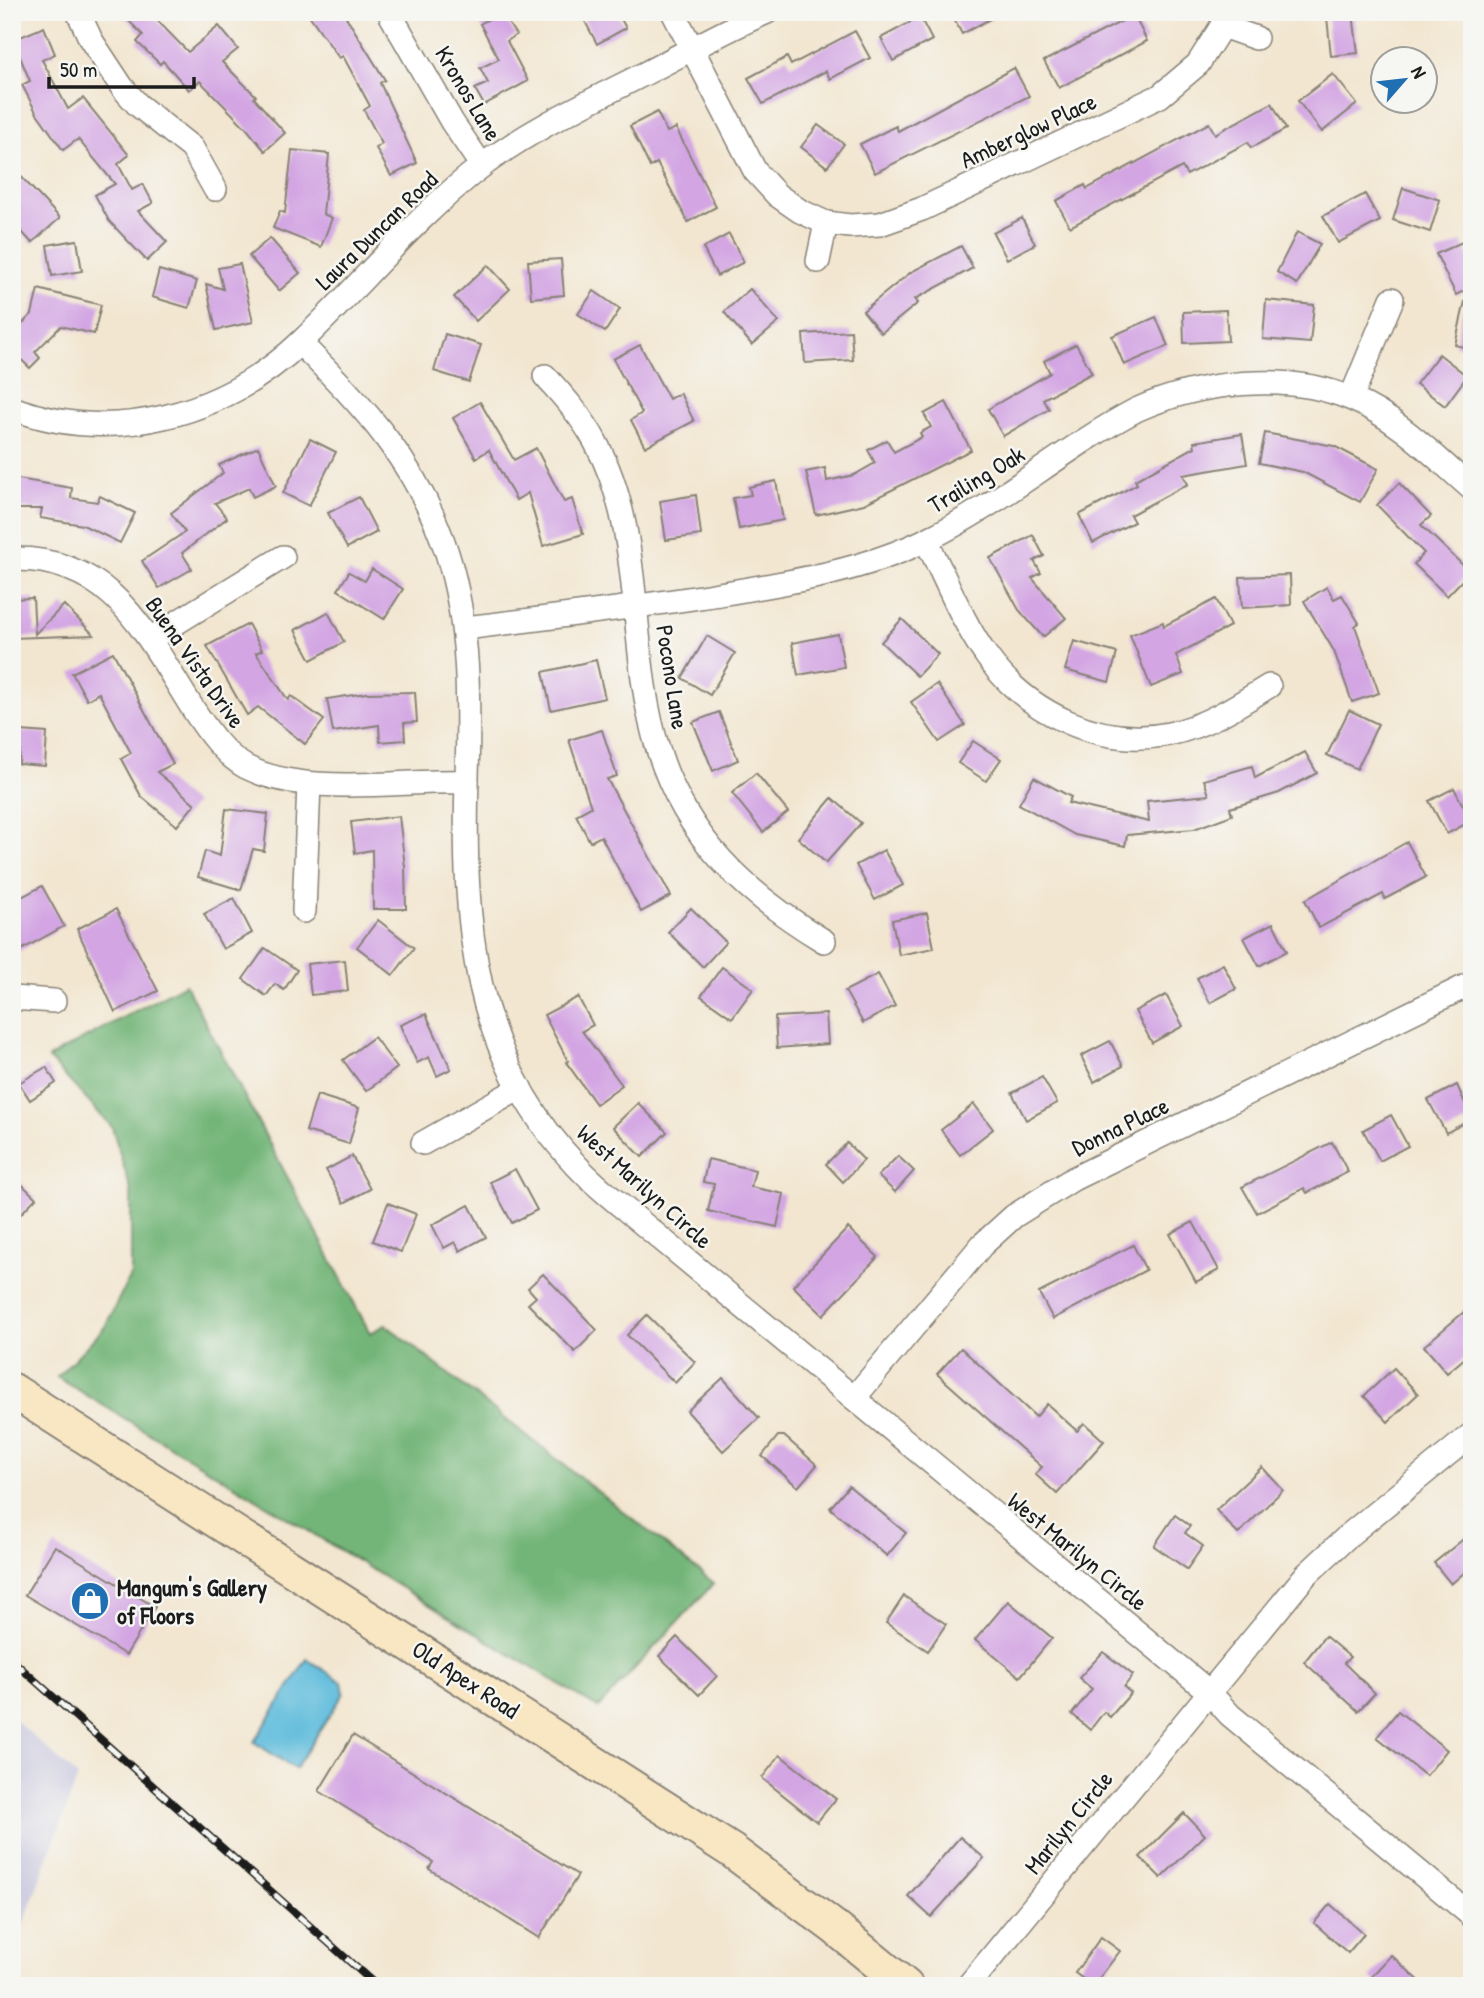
<svg xmlns="http://www.w3.org/2000/svg" width="1484" height="1998" font-family="'Patrick Hand',sans-serif">
<style>
.industrial{fill:#c2c1dc}
.forest{fill:#73b578;stroke:#48684a;stroke-width:2}
.water{fill:#5ebcdc;stroke:#3d6c7c;stroke-width:2}
.building{fill:#d3a6e3}
.lines{fill:none;stroke-linecap:round;stroke-linejoin:round}
.street-casing{stroke:#878176;stroke-width:26}
.secondary-casing{stroke:#878176;stroke-width:37}
.street{stroke:#fff;stroke-width:23}
.secondary{stroke:#f9e7c3;stroke-width:33}
.rail-casing{stroke:#1c1c1c;stroke-width:8}
.rail{stroke:#f6f6f2;stroke-width:5;stroke-dasharray:16;stroke-linecap:butt}
.labels{text-anchor:middle;dominant-baseline:central;stroke-width:5;stroke-linejoin:round;paint-order:stroke}
.street-label{font-size:24px;fill:#1c1c1c;stroke:#f6f6f2}
.poi-label{font-size:24px;font-weight:bold;fill:#1c1c1c;stroke:#f6f6f2;text-anchor:start}
</style>
<rect width="100%" height="100%" fill="#f6f6f2"/>
<filter id="ink" filterUnits="userSpaceOnUse"><feTurbulence type="fractalNoise" baseFrequency=".0143" numOctaves="2"/><feDisplacementMap in="SourceGraphic" scale="14" xChannelSelector="R" yChannelSelector="G"/><feConvolveMatrix kernelMatrix="1 2 1 2 8 2 1 2 1" color-interpolation-filters="sRGB"/></filter>
<filter id="wash" filterUnits="userSpaceOnUse"><feTurbulence type="fractalNoise" baseFrequency=".00686" numOctaves="4" result="noise"/><feDisplacementMap in="SourceGraphic" scale="28" xChannelSelector="R" yChannelSelector="G"/><feGaussianBlur stdDeviation="1.57" result="paint"/><feColorMatrix in="noise" values="0 0 0 0 0 0 0 0 0 0 0 0 0 0 0 0 0 1.4 0 .05"/><feComposite in="paint" operator="in"/></filter>
<g filter="url(#wash)">
<rect width="100%" height="100%" fill="#f2e6d0"/>
<!-- industrial -->
<polygon class="industrial" points="12,1717 78,1777 12,1955"/>
<!-- forest -->
<polygon class="forest" points="185,984 370,1333 386,1325 714,1583 598,1708 57,1377 105,1327 131,1274 131,1191 112,1127 48,1058"/>
<!-- water -->
<polygon class="water" points="307,1659 342,1682 344,1693 295,1769 254,1742"/>
<g id="blocks">
<!-- building -->
<g class="building">
<polygon points="120,12 149,12 188,52 219,26 238,49 222,62 256,96 254,98 285,133 265,151 247,129 200,81 189,90 163,61 160,64 137,42 143,35"/>
<polygon points="307,12 343,12 385,80 380,83 417,163 391,176 376,148 382,144 364,110 370,106 343,56 339,58"/>
<polygon points="501,12 516,35 507,41 528,81 484,105 475,89 488,83 480,68 499,59 480,24"/>
<polygon points="580,12 617,12 626,28 597,44"/>
<polygon points="950,12 1003,12 962,34"/>
<polygon points="1353,14 1358,53 1331,56 1327,17"/>
<polygon points="1134,15 1147,41 1059,88 1044,61"/>
<polygon points="920,17 932,40 893,61 881,38"/>
<polygon points="44,27 55,54 42,60 68,109 83,98 129,155 118,164 132,190 143,184 153,203 138,211 167,242 147,261 109,221 95,195 115,184 78,139 63,150 36,112 22,85 30,81 13,40"/>
<polygon points="855,31 870,58 830,79 826,71 763,104 748,78 787,57 791,65"/>
<polygon points="1014,68 1029,96 875,173 860,144 896,126 898,131"/>
<polygon points="1333,74 1357,104 1322,132 1298,101"/>
<polygon points="1272,103 1286,129 1251,148 1248,142 1187,175 1182,167 1070,227 1056,201 1085,185 1087,189 1209,123 1215,134"/>
<polygon points="657,112 667,132 676,128 716,207 688,222 657,163 650,167 630,126"/>
<polygon points="818,125 844,144 827,167 801,147"/>
<polygon points="292,150 329,154 323,214 332,218 321,247 273,228 280,211 285,213"/>
<polygon points="12,167 60,218 32,243 12,221"/>
<polygon points="1403,188 1440,200 1430,232 1393,220"/>
<polygon points="1365,194 1380,221 1338,243 1323,216"/>
<polygon points="1022,218 1035,244 1007,259 993,233"/>
<polygon points="1297,232 1320,244 1297,284 1277,272"/>
<polygon points="729,234 744,262 717,276 703,248"/>
<polygon points="270,238 300,273 279,291 249,256"/>
<polygon points="77,240 82,271 52,276 47,245"/>
<polygon points="1462,242 1472,262 1472,287 1456,295 1436,254"/>
<polygon points="961,246 973,268 915,299 918,303 881,333 863,311 911,272"/>
<polygon points="561,259 564,295 531,298 528,261"/>
<polygon points="240,264 253,322 216,330 206,284 223,289 218,268"/>
<polygon points="488,265 510,289 476,321 454,297"/>
<polygon points="159,270 197,281 189,308 152,297"/>
<polygon points="38,289 101,305 94,334 61,326 35,352 40,358 30,368 12,351 12,334 32,314"/>
<polygon points="750,289 779,322 752,345 724,312"/>
<polygon points="594,291 620,309 605,332 578,314"/>
<polygon points="1266,300 1314,305 1310,343 1263,339"/>
<polygon points="1465,301 1472,302 1472,349 1455,345"/>
<polygon points="1226,310 1228,341 1184,343 1183,312"/>
<polygon points="1156,317 1168,346 1124,365 1112,336"/>
<polygon points="851,331 853,360 805,363 803,334"/>
<polygon points="445,334 481,345 469,382 434,371"/>
<polygon points="1076,344 1092,373 1043,399 1049,409 1003,436 988,409 1050,373 1044,361"/>
<polygon points="640,345 669,399 680,393 694,421 645,447 631,420 642,413 613,359"/>
<polygon points="1439,354 1467,376 1445,406 1416,384"/>
<polygon points="480,402 514,460 536,448 564,502 572,499 583,534 543,546 528,493 516,500 489,450 476,458 453,418"/>
<polygon points="946,402 971,450 864,504 816,515 806,472 825,468 827,481 854,475 875,463 868,450 887,440 894,452 922,437 920,433 931,427 924,414"/>
<polygon points="1265,433 1334,446 1378,469 1360,502 1303,472 1259,463"/>
<polygon points="1242,434 1247,464 1183,475 1188,484 1130,515 1134,522 1093,543 1079,515 1137,484 1135,480 1195,447 1194,442"/>
<polygon points="310,439 336,452 309,506 283,493"/>
<polygon points="258,447 276,486 253,497 249,488 215,503 227,518 182,553 192,569 159,588 142,561 185,532 171,513 223,473 219,465"/>
<polygon points="12,478 72,488 71,498 97,502 100,496 135,513 120,543 83,525 40,518 42,509 12,509"/>
<polygon points="776,481 783,520 739,529 733,498 751,495 749,487"/>
<polygon points="1399,483 1431,516 1421,525 1470,572 1447,596 1414,564 1424,553 1377,505"/>
<polygon points="696,495 701,535 666,540 660,501"/>
<polygon points="359,497 377,532 347,548 328,513"/>
<polygon points="1033,535 1044,556 1034,561 1041,573 1032,578 1066,618 1043,637 1019,610 990,558"/>
<polygon points="372,569 403,589 384,619 338,590 349,572 365,581"/>
<polygon points="1290,575 1291,605 1242,608 1240,577"/>
<polygon points="1327,587 1334,599 1342,595 1359,623 1355,626 1379,693 1352,702 1334,651 1304,601"/>
<polygon points="33,598 35,634 64,605 94,635 12,638 12,599"/>
<polygon points="1216,599 1230,626 1176,655 1183,674 1151,687 1130,635 1163,622 1164,626"/>
<polygon points="328,612 344,642 311,660 295,630"/>
<polygon points="902,619 938,654 917,676 881,642"/>
<polygon points="248,624 262,650 256,653 288,700 291,696 324,720 305,744 258,707 247,715 207,646"/>
<polygon points="838,634 844,667 798,675 792,643"/>
<polygon points="707,636 735,653 710,695 682,678"/>
<polygon points="1074,641 1117,653 1109,682 1065,670"/>
<polygon points="113,652 173,764 157,772 195,804 177,826 141,796 121,759 131,753 99,693 87,700 72,673"/>
<polygon points="596,660 605,698 551,710 543,672"/>
<polygon points="937,684 965,725 939,742 911,702"/>
<polygon points="415,692 417,722 404,723 405,740 380,742 379,725 333,732 327,699 366,693"/>
<polygon points="1349,710 1378,724 1357,769 1327,755"/>
<polygon points="719,712 738,760 713,771 693,722"/>
<polygon points="602,730 617,776 607,779 671,896 641,912 601,836 590,842 576,815 591,807 569,740"/>
<polygon points="21,731 47,733 45,766 19,764"/>
<polygon points="973,741 1001,759 986,781 958,763"/>
<polygon points="1305,752 1317,773 1279,793 1230,808 1232,815 1194,829 1127,835 1125,846 1075,835 1019,804 1034,777 1071,797 1068,803 1149,822 1147,801 1209,795 1204,780 1252,766 1255,778"/>
<polygon points="756,773 788,812 763,832 732,793"/>
<polygon points="1454,788 1471,821 1447,834 1429,801"/>
<polygon points="832,798 861,823 826,863 798,838"/>
<polygon points="226,809 268,814 264,851 253,849 241,890 198,877 205,851 220,856"/>
<polygon points="399,816 405,867 406,909 373,909 372,850 355,853 351,822"/>
<polygon points="1407,842 1426,877 1385,899 1383,894 1319,928 1305,900"/>
<polygon points="884,850 903,885 875,900 856,865"/>
<polygon points="42,886 64,926 12,955 12,902"/>
<polygon points="234,898 252,933 223,949 204,914"/>
<polygon points="691,908 726,942 703,967 668,932"/>
<polygon points="116,909 158,991 115,1012 77,929"/>
<polygon points="927,913 934,948 899,955 892,920"/>
<polygon points="378,920 414,948 393,975 357,947"/>
<polygon points="1273,923 1287,951 1259,966 1244,938"/>
<polygon points="265,948 297,970 284,990 275,984 266,996 243,979"/>
<polygon points="345,960 348,991 311,995 307,964"/>
<polygon points="1223,964 1236,989 1210,1003 1197,978"/>
<polygon points="722,967 753,989 732,1018 701,996"/>
<polygon points="878,974 895,1006 863,1023 845,991"/>
<polygon points="1166,995 1183,1026 1152,1043 1135,1011"/>
<polygon points="578,997 593,1025 582,1031 622,1085 596,1104 566,1062 568,1061 544,1015"/>
<polygon points="426,1014 451,1069 437,1076 429,1057 417,1063 400,1025"/>
<polygon points="826,1014 828,1044 777,1048 775,1017"/>
<polygon points="374,1037 397,1068 366,1091 343,1060"/>
<polygon points="1110,1041 1123,1066 1094,1082 1081,1056"/>
<polygon points="46,1067 56,1083 30,1100 19,1083"/>
<polygon points="1042,1077 1057,1103 1026,1120 1012,1093"/>
<polygon points="1457,1085 1472,1119 1446,1133 1428,1100"/>
<polygon points="317,1095 359,1108 349,1144 306,1131"/>
<polygon points="638,1103 667,1132 642,1157 613,1127"/>
<polygon points="974,1104 993,1129 960,1155 941,1130"/>
<polygon points="1391,1115 1408,1146 1380,1161 1363,1130"/>
<polygon points="1332,1142 1348,1172 1307,1193 1304,1188 1257,1213 1242,1187"/>
<polygon points="847,1143 864,1160 843,1182 826,1164"/>
<polygon points="352,1156 370,1189 344,1203 326,1170"/>
<polygon points="898,1156 914,1171 895,1192 878,1176"/>
<polygon points="708,1159 755,1170 751,1187 784,1194 777,1227 708,1211 714,1184 703,1182"/>
<polygon points="515,1169 537,1210 512,1223 490,1182"/>
<polygon points="12,1175 36,1198 12,1223"/>
<polygon points="388,1203 416,1214 401,1252 373,1241"/>
<polygon points="469,1205 486,1237 460,1251 455,1242 444,1248 432,1225"/>
<polygon points="1193,1222 1219,1270 1196,1282 1170,1234"/>
<polygon points="848,1228 878,1257 823,1315 793,1286"/>
<polygon points="1133,1245 1146,1270 1053,1319 1039,1293"/>
<polygon points="543,1274 597,1330 575,1352 528,1304 536,1297 528,1288"/>
<polygon points="1472,1305 1472,1352 1447,1373 1424,1346"/>
<polygon points="647,1315 695,1362 675,1383 627,1335"/>
<polygon points="961,1348 1036,1417 1047,1404 1077,1431 1084,1423 1104,1441 1057,1494 1035,1474 1042,1467 937,1374"/>
<polygon points="1394,1368 1418,1394 1388,1422 1364,1396"/>
<polygon points="723,1378 759,1418 723,1451 687,1411"/>
<polygon points="778,1436 784,1436 817,1465 798,1487 762,1456"/>
<polygon points="1262,1467 1283,1490 1238,1534 1216,1510"/>
<polygon points="849,1486 906,1533 887,1556 830,1508"/>
<polygon points="1175,1515 1190,1526 1185,1533 1203,1546 1187,1569 1154,1546"/>
<polygon points="1472,1532 1472,1566 1451,1584 1434,1563"/>
<polygon points="55,1546 155,1607 126,1655 25,1595"/>
<polygon points="904,1596 946,1624 928,1651 886,1623"/>
<polygon points="1008,1601 1052,1638 1020,1677 975,1640"/>
<polygon points="1325,1636 1350,1657 1344,1663 1375,1693 1358,1711 1304,1662"/>
<polygon points="677,1637 717,1676 699,1695 659,1656"/>
<polygon points="1103,1652 1133,1675 1124,1687 1131,1693 1110,1717 1104,1712 1090,1730 1072,1714 1092,1689 1079,1678"/>
<polygon points="1398,1711 1447,1750 1426,1776 1377,1737"/>
<polygon points="353,1735 578,1875 539,1938 429,1869 433,1862 319,1791"/>
<polygon points="780,1755 836,1799 817,1822 762,1778"/>
<polygon points="1184,1813 1205,1835 1161,1878 1140,1857"/>
<polygon points="960,1837 984,1858 931,1917 908,1896"/>
<polygon points="1330,1904 1364,1934 1348,1953 1314,1923"/>
<polygon points="1101,1937 1120,1951 1093,1986 1075,1973"/>
<polygon points="1391,1955 1425,1986 1381,1986 1371,1977"/>
</g>
</g>
</g>
<g filter="url(#ink)">
<use href="#blocks" fill-opacity="0" stroke="#878176" stroke-width="2"/>
<g class="lines">
<!-- street casing -->
<g class="street-casing">
<g id="street">
<polyline points="78,12 91,40 122,87 138,105 192,148 215,189"/>
<polyline points="389,12 452,122 482,166"/>
<polyline points="673,12 755,171 777,195 800,211 826,223 850,226 880,224 922,209 1160,96 1198,64 1222,26 1224,12"/>
<polyline points="1222,26 1256,38"/>
<polyline points="818,261 826,223"/>
<path d="M300,343C364,407 418,464 447,553C470,625 469,702 467,778C463,923 471,1056 578,1167C592,1182 609,1196 625,1209L1208,1691L1230,1715L1472,1916"/>
<path d="M545,376C564,397 583,418 596,443C646,536 627,651 658,749C686,839 746,894 824,941"/>
<polyline points="1351,398 1392,299"/>
<path d="M12,408C113,446 224,415 301,342C362,284 415,217 483,165C533,128 589,102 644,74C685,53 725,30 767,12"/>
<path d="M926,540C946,579 962,622 988,658C1028,713 1100,748 1169,734C1206,726 1237,706 1269,686"/>
<path d="M12,559C113,557 146,635 193,709C207,730 223,754 246,767C305,797 401,780 467,782"/>
<path d="M465,628C548,618 630,608 713,595C786,583 861,572 928,539C1002,503 1064,448 1136,410C1198,382 1288,371 1352,399C1399,419 1434,456 1472,489"/>
<polyline points="150,639 283,557"/>
<polyline points="304,911 309,784"/>
<polyline points="12,998 54,1001"/>
<polyline points="423,1143 520,1088"/>
<polyline points="854,1398 982,1245 1014,1216 1073,1179 1472,983"/>
<polyline points="968,1986 1306,1575 1349,1535 1472,1434"/>
</g>
</g>
<!-- secondary casing -->
<g class="secondary-casing">
<polyline id="secondary" points="12,1390 732,1851 834,1927 906,1986"/>
</g>
<!-- street -->
<use href="#street" class="street"/>
<!-- secondary -->
<use href="#secondary" class="secondary"/>
<!-- rail casing -->
<g class="rail-casing">
<polyline id="rail" points="12,1660 377,1986"/>
</g>
<!-- rail -->
<use href="#rail" class="rail"/>
</g>
</g>
<!-- icons -->
<defs>
<g id="shop-disc" transform="scale(2.0125)"><circle r="9.5" fill="#1f6fb2" stroke="#f6f6f2"/><path d="M-5-2.5h2.3a2.7 3.5 0 0 1 5.4 0H5L5.5 6h-11ZM-1.5-2.5h3a1.5 2.3 0 0 0-3 0Z" fill="#fff"/></g>
</defs>
<g fill-rule="evenodd">
<use href="#shop-disc" x="90" y="1601"/>
</g>
<g class="labels">
<!-- street labels -->
<g class="street-label">
<text transform="translate(469 93) rotate(59)">Kronos Lane</text>
<text transform="translate(1028 130) rotate(-25)">Amberglow Place</text>
<text transform="translate(376 230) rotate(-44)">Laura Duncan Road</text>
<text transform="translate(976 479) rotate(-31)">Trailing Oak</text>
<text transform="translate(196 662) rotate(55)">Buena Vista Drive</text>
<text transform="translate(673 677) rotate(81)">Pocono Lane</text>
<text transform="translate(1120 1126) rotate(-26)">Donna Place</text>
<text transform="translate(645 1186) rotate(42)">West Marilyn Circle</text>
<text transform="translate(1078 1551) rotate(39)">West Marilyn Circle</text>
<text transform="translate(466 1679) rotate(33)">Old Apex Road</text>
<text transform="translate(1068 1822) rotate(-51)">Marilyn Circle</text>
</g>
<!-- poi labels -->
<g class="poi-label">
<text x="117" y="1587">Mangum's Gallery<tspan x="117" dy="28">of Floors</tspan></text>
</g>
</g>
<!-- margin -->
<rect width="1484" height="1998" fill="none" stroke="#f6f6f2" stroke-width="42"/>
<!-- north arrow -->
<g transform="translate(1404 80) rotate(62)"><circle r="33" fill="#f6f6f2" stroke="#9f9f9c" stroke-width="2"/>
<path d="M0-5L12 26L0 18L-12 26Z" fill="#1f6fb2"/>
<text y="-10" font-size="19" font-weight="bold" text-anchor="middle" fill="#1c1c1c">N</text>
</g>
<!-- scale -->
<path d="M49 77v10h145v-10" fill="none" stroke="#1c1c1c" stroke-width="3.5"/>
<text x="60" y="77" font-size="21" fill="#1c1c1c" stroke="#f6f6f2" stroke-width="5" paint-order="stroke">50 m</text>
</svg>
